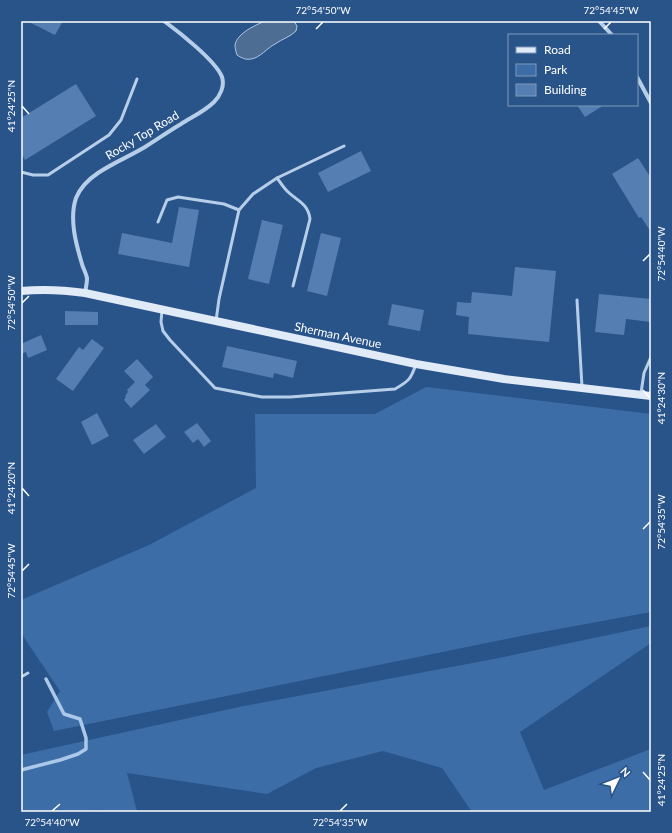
<svg xmlns="http://www.w3.org/2000/svg" width="672" height="833" font-family="Lato,sans-serif">
<style>
.green{fill:#3d6da6}
.water{fill:#4e6d93;stroke:#abc8e9}
.lines{fill:none;stroke-linecap:round;stroke-linejoin:round}
.stream{stroke:#abc8e9;stroke-width:3.5}
.building{fill:#557fb2}
.lane{stroke:#b7cee9;stroke-width:3}
.street{stroke:#b7cee9;stroke-width:4}
.secondary{stroke:#e1ebf8;stroke-width:8}
.ticks{fill:none;stroke:#fff;stroke-width:1.5}
.labels{text-anchor:middle;dominant-baseline:central;stroke-width:4;stroke-linejoin:round;paint-order:stroke}
.street-label{font-size:12px;fill:#fff;stroke:#29548a}
.neatline{fill:none;stroke:#fff;stroke-width:1.5}
.ticks-label{font-size:10px;text-anchor:middle;fill:#fff}
</style>
<rect width="100%" height="100%" fill="#29548a"/>
<!-- green -->
<g class="green">
<polygon points="426,387 651,414 651,612 526,635 54,731 47,712 60,691 21,633 21,600 149,545 256,488 255,414 375,414"/>
<polygon points="651,626 651,643 520,732 544,790 651,749 651,812 472,812 442,768 383,751 316,768 267,794 127,773 137,811 133,812 103,812 97,810 88,812 21,812 21,755 239,707 499,658"/>
</g>
<!-- water -->
<path class="water" d="M265,21H294L297,26L296,31C290,37 282,39 275,44C267,48 260,58 251,59C245,60 242,58 237,55C236,52 235,48 235,45C237,33 256,25 265,21Z"/>
<g class="lines">
<!-- stream -->
<polyline class="stream" points="21,770 60,760 78,754 86,749 86,738 80,719 64,714 46,679"/>
</g>
<!-- building -->
<g class="building">
<polygon points="27,21 63,21 55,35"/>
<polygon points="76,84 96,116 25,160 21,153 21,118"/>
<polygon points="577,105 604,105 585,117"/>
<polygon points="361,151 371,171 328,192 318,173"/>
<polygon points="638,158 651,178 651,232 641,217 639,218 612,174"/>
<polygon points="179,207 199,210 189,267 118,254 122,233 172,243"/>
<polygon points="262,220 283,225 269,284 248,279"/>
<polygon points="321,233 341,238 327,296 307,291"/>
<polygon points="515,267 556,271 549,342 468,334 469,317 456,315 457,302 471,303 472,292 512,296"/>
<polygon points="599,294 651,299 651,322 626,319 624,335 595,332"/>
<polygon points="392,304 424,310 420,331 388,325"/>
<polygon points="65,311 98,312 98,325 65,325"/>
<polygon points="41,335 47,350 28,358 26,352 21,354 21,344"/>
<polygon points="92,339 104,348 73,391 56,379 79,347 83,350"/>
<polygon points="227,346 297,361 293,378 274,373 273,378 222,367"/>
<polygon points="137,359 153,377 145,385 150,390 131,408 124,400 126,397 125,396 128,392 127,390 135,382 124,371"/>
<polygon points="97,413 109,436 92,445 81,422"/>
<polygon points="197,423 211,441 204,447 198,439 193,443 184,432"/>
<polygon points="156,424 166,437 144,454 133,440"/>
</g>
<g class="lines">
<!-- lane -->
<g class="lane">
<polyline points="21,172 33,175 48,175 109,135 121,120 137,79"/>
<path d="M277,178C280,182 283,187 287,191C297,201 308,203 310,219L293,286"/>
<polyline points="158,222 167,200 178,197 224,204 239,210"/>
<polyline points="577,300 582,387"/>
<path d="M162,310L161,322L163,331L170,340L215,388L262,397H290L395,389C409,381 411,379 416,364"/>
<polyline points="216,321 219,299 239,210 253,194 277,178 344,146"/>
<polyline points="641,393 644,373 651,357"/>
<polyline points="21,677 28,673"/>
</g>
<!-- street -->
<g class="street">
<polyline points="599,21 612,35"/>
<polyline points="637,77 651,103"/>
<path d="M85,293C86,288 87,283 87,278C86,273 83,268 82,264C76,244 69,219 76,198C80,188 89,179 98,173C113,163 130,156 145,147C158,139 169,131 181,124C192,117 205,111 214,102C220,96 225,86 222,77C216,61 179,32 164,21"/>
</g>
<!-- secondary -->
<path class="secondary" d="M21,291C42,289 64,290 85,293L416,364L504,379L651,396"/>
</g>
<!-- ticks -->
<path class="ticks" d="M316,29L323,22M604,29L611,22M22,106L29,114M643,261L650,254M22,303L29,296M643,390L650,398M22,488L29,496M643,529L650,522M22,571L29,564M643,772L650,780M52,811L60,804M340,811L347,804"/>
<g class="labels">
<!-- street labels -->
<g class="street-label">
<text transform="translate(142 135) rotate(-31)">Rocky Top Road</text>
<text transform="translate(338 335) rotate(12)">Sherman Avenue</text>
</g>
</g>
<!-- border -->
<rect width="672" height="833" fill="none" stroke="#29548a" stroke-width="44"/>
<!-- legend -->
<rect x="508" y="34" width="130" height="72" fill="#29548a" stroke="#7f98b9"/>
<rect x="516" y="47" width="20" height="6" fill="#e1ebf8" stroke="#7f98b9"/>
<text x="544" y="54" font-size="12" fill="#ffffff">Road</text>
<rect x="516" y="64" width="20" height="12" fill="#3d6da6" stroke="#7f98b9"/>
<text x="544" y="74" font-size="12" fill="#ffffff">Park</text>
<rect x="516" y="84" width="20" height="12" fill="#557fb2" stroke="#7f98b9"/>
<text x="544" y="94" font-size="12" fill="#ffffff">Building</text>
<!-- north arrow -->
<g transform="translate(618 779) rotate(47)" stroke="#29548a" stroke-width="3" paint-order="stroke">
<path d="M0-3L7 15L0 10L-7 15Z" fill="#ffffff"/>
<text y="-6" font-size="11" font-weight="bold" text-anchor="middle" fill="#ffffff">N</text>
</g>
<rect x="22" y="22" width="628" height="789" class="neatline"/>
<g class="ticks-label">
<text x="323" y="14">72°54'50"W</text>
<text x="611" y="14">72°54'45"W</text>
<text transform="translate(11 106) rotate(-90)" y="4">41°24'25"N</text>
<text transform="translate(661 254) rotate(-90)" y="4">72°54'40"W</text>
<text transform="translate(11 303) rotate(-90)" y="4">72°54'50"W</text>
<text transform="translate(661 398) rotate(-90)" y="4">41°24'30"N</text>
<text transform="translate(11 488) rotate(-90)" y="4">41°24'20"N</text>
<text transform="translate(661 522) rotate(-90)" y="4">72°54'35"W</text>
<text transform="translate(11 571) rotate(-90)" y="4">72°54'45"W</text>
<text transform="translate(661 780) rotate(-90)" y="4">41°24'25"N</text>
<text x="52" y="826">72°54'40"W</text>
<text x="340" y="826">72°54'35"W</text>
</g>
</svg>
